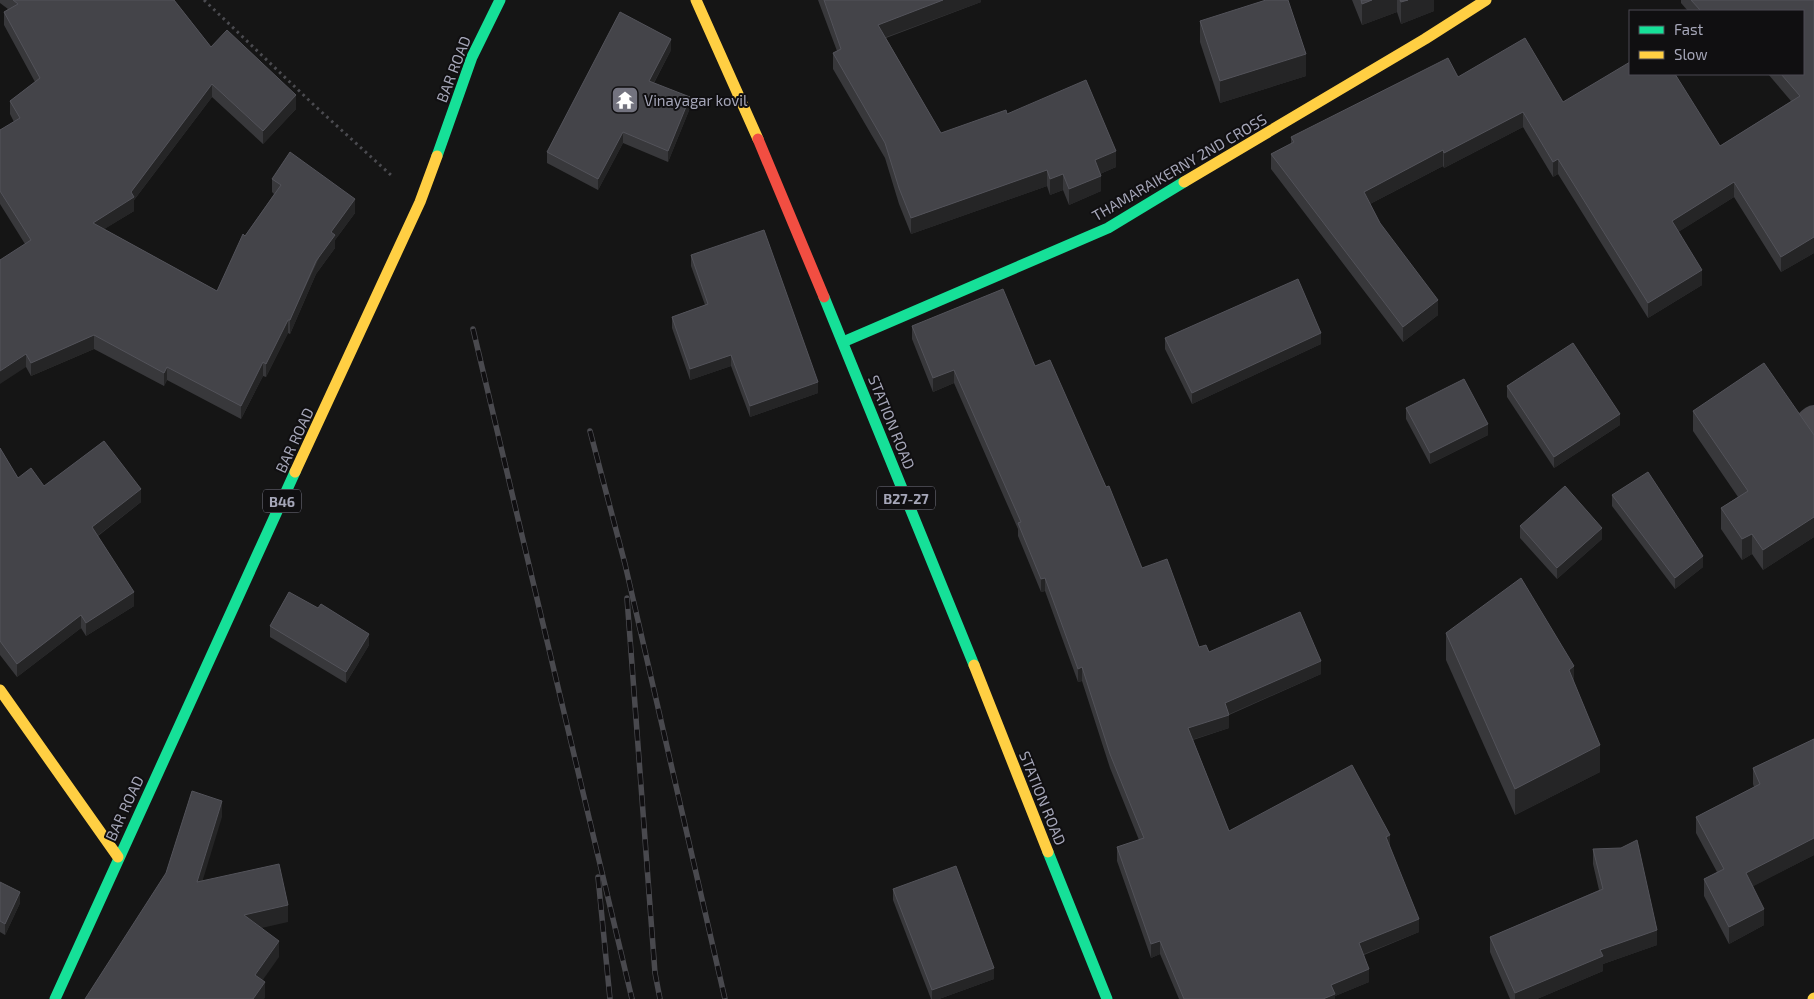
<svg xmlns="http://www.w3.org/2000/svg" width="1814" height="999" font-family="'Exo 2',sans-serif">
<style>
.lines{fill:none;stroke-linecap:round;stroke-linejoin:round}
.path{stroke:#4b4b50;stroke-width:3;stroke-dasharray:2.5 4;stroke-linecap:butt}
.street{stroke:#4a494e;stroke-width:28}
.fast{stroke:#16e098;stroke-width:11}
.slow{stroke:#ffcf43;stroke-width:11}
.jam{stroke:#f24e42;stroke-width:11}
.rail-casing{stroke:#49494e;stroke-width:5.5}
.rail{stroke:#100f11;stroke-width:4;stroke-dasharray:11;stroke-linecap:butt}
.wall{fill:#38383b}
.shaded-wall{fill:#252526}
.building{fill:#444449;stroke:#53535a}
.labels{text-anchor:middle;dominant-baseline:central;stroke-width:4;stroke-linejoin:round;paint-order:stroke}
.shield{fill:#100f11;stroke:#787986;stroke-width:1}
.shield-label{font-size:14px;font-weight:bold;fill:#a5a6b8}
.street-label{font-size:15px;fill:#a5a6b8;stroke:#100f11}
.poi-label{font-size:15px;fill:#a5a6b8;stroke:#100f11;text-anchor:start}
</style>
<rect width="100%" height="100%" fill="#151515"/>
<g class="lines">
<!-- path -->
<polyline class="path" points="204,0 315,106 392,176"/>
<!-- street -->
<polyline class="street" points="1810,422 1814,419"/>
<!-- fast -->
<g class="fast">
<polyline points="437,156 472,57 500,0"/>
<polyline points="824,297 974,665"/>
<polyline points="843,342 1108,228 1184,182"/>
<polyline points="1048,852 1107,999"/>
<polyline points="55,999 295,472"/>
</g>
<!-- slow -->
<g class="slow">
<polyline points="696,0 758,139"/>
<polyline points="1184,182 1425,39 1486,0"/>
<polyline points="295,472 420,202 437,156"/>
<polyline points="974,665 1048,852"/>
<polyline points="0,690 118,857"/>
<polyline points="1813,999 1814,998"/>
</g>
<!-- jam -->
<polyline class="jam" points="758,139 824,297"/>
<!-- rail casing -->
<g class="rail-casing">
<g id="rail">
<polyline points="473,329 632,999"/>
<polyline points="590,431 625,564 725,999"/>
<polyline points="627,598 655,973 660,999"/>
<polyline points="598,877 610,999"/>
</g>
</g>
<!-- rail -->
<use href="#rail" class="rail"/>
</g>
<!-- wall -->
<g class="wall">
<polygon points="0,0 174,0 211,47 296,109 263,144 212,97 134,200 134,211 104,229 217,291 245,236 274,194 272,192 272,179 355,213 335,240 335,248 316,274 290,334 288,333 266,377 263,376 241,419 167,380 164,386 94,349 31,376 26,367 25,244 0,204 0,130 14,122 10,114 10,101 35,82 4,25 4,12 8,9 0,3"/>
<polygon points="818,0 981,0 981,2 886,38 941,133 1007,114 1116,167 1100,174 1101,191 1069,205 1063,190 1050,195 1047,186 911,234 899,204 885,158 833,69 833,53 837,51"/>
<polygon points="1352,0 1434,0 1434,11 1401,24 1397,12 1362,25"/>
<polygon points="1681,0 1814,0 1814,253 1781,272 1734,197 1678,232 1702,285 1648,318 1558,174 1553,177 1523,127 1444,168 1443,166 1370,204 1380,223 1438,315 1403,342 1271,169 1271,154 1291,144 1291,137 1458,77 1563,102 1720,146 1791,101 1768,74 1803,74 1803,11 1688,11 1681,3"/>
<polygon points="1200,21 1306,76 1220,103 1200,42"/>
<polygon points="671,50 654,83 690,108 668,162 623,143 598,190 547,163 547,152"/>
<polygon points="691,255 818,393 750,417 731,366 690,380 672,328 672,317 705,305 691,266"/>
<polygon points="912,326 1035,366 1142,568 1199,647 1209,652 1321,674 1229,715 1229,728 1193,740 1229,831 1390,848 1419,932 1364,955 1369,982 1335,996 1335,999 1179,999 1160,954 1151,958 1117,861 1117,847 1139,840 1110,768 1082,681 1078,682 1045,591 1041,592 1018,536 1018,529 954,383 933,392 912,339"/>
<polygon points="1165,338 1321,344 1192,404 1165,349"/>
<polygon points="1507,386 1620,425 1554,468 1507,397"/>
<polygon points="1406,408 1488,435 1430,464 1406,419"/>
<polygon points="1693,411 1814,435 1814,537 1763,570 1752,554 1742,560 1721,529 1721,508 1738,497 1693,431"/>
<polygon points="0,448 18,478 44,486 141,502 98,536 134,606 86,636 81,628 17,677 0,655"/>
<polygon points="1612,495 1703,567 1675,589 1612,506"/>
<polygon points="1520,526 1602,539 1557,579 1520,538"/>
<polygon points="270,626 369,645 346,683 270,637"/>
<polygon points="1446,633 1600,772 1515,815 1446,660"/>
<polygon points="1814,739 1814,855 1753,886 1764,925 1729,944 1704,896 1704,879 1717,872 1696,833 1696,817 1754,787 1753,784 1753,768"/>
<polygon points="1593,849 1657,945 1603,964 1603,971 1537,999 1510,999 1490,952 1490,937 1599,890 1593,864"/>
<polygon points="0,882 20,903 5,935 0,932"/>
<polygon points="893,889 994,979 939,999 931,999 893,900"/>
</g>
<!-- shaded-wall -->
<g class="shaded-wall">
<polygon points="943,0 981,0 981,2 878,40 878,25"/>
<polygon points="1372,0 1397,0 1397,12 1362,25 1362,4"/>
<polygon points="1408,0 1434,0 1434,11 1401,24 1401,2"/>
<polygon points="671,39 671,50 649,92 649,81"/>
<polygon points="1306,54 1306,76 1220,103 1220,81"/>
<polygon points="212,84 212,97 134,200 134,211 93,236 93,223 131,192"/>
<polygon points="296,95 296,109 263,144 263,131"/>
<polygon points="690,97 690,108 668,162 668,151"/>
<polygon points="1523,112 1523,127 1444,168 1444,153"/>
<polygon points="623,132 623,143 598,190 598,179"/>
<polygon points="1443,150 1443,166 1364,207 1364,192"/>
<polygon points="1116,151 1116,167 1095,176 1095,160"/>
<polygon points="1558,159 1558,174 1553,177 1553,162"/>
<polygon points="1047,170 1047,186 911,234 911,218"/>
<polygon points="1063,174 1063,190 1050,195 1050,179"/>
<polygon points="1101,176 1101,191 1069,205 1069,189"/>
<polygon points="1734,182 1734,197 1672,236 1672,221"/>
<polygon points="355,199 355,213 335,240 335,248 316,274 290,334 290,320 331,232"/>
<polygon points="1814,237 1814,253 1781,272 1781,257"/>
<polygon points="1702,270 1702,285 1648,318 1648,303"/>
<polygon points="1438,300 1438,315 1403,342 1403,327"/>
<polygon points="288,320 288,333 266,377 266,364"/>
<polygon points="1321,333 1321,344 1192,404 1192,393"/>
<polygon points="94,335 94,349 31,376 31,363"/>
<polygon points="26,354 26,367 0,384 0,371"/>
<polygon points="731,355 731,366 690,380 690,369"/>
<polygon points="263,362 263,376 241,419 241,406"/>
<polygon points="167,367 167,380 164,386 164,373"/>
<polygon points="954,370 954,383 933,392 933,378"/>
<polygon points="818,382 818,393 750,417 750,406"/>
<polygon points="1620,414 1620,425 1554,468 1554,457"/>
<polygon points="1488,424 1488,435 1430,464 1430,453"/>
<polygon points="141,489 141,502 92,540 92,527"/>
<polygon points="1814,517 1814,537 1763,570 1763,550"/>
<polygon points="1602,528 1602,539 1557,579 1557,568"/>
<polygon points="1752,534 1752,554 1742,560 1742,539"/>
<polygon points="1703,556 1703,567 1675,589 1675,578"/>
<polygon points="1045,578 1045,591 1041,592 1041,579"/>
<polygon points="134,592 134,606 86,636 86,623"/>
<polygon points="81,615 81,628 17,677 17,664"/>
<polygon points="369,634 369,645 346,683 346,672"/>
<polygon points="1321,661 1321,674 1227,715 1229,715 1229,728 1188,741 1188,728 1225,703"/>
<polygon points="1574,666 1574,693 1569,670"/>
<polygon points="1082,667 1082,681 1078,682 1078,669"/>
<polygon points="1600,745 1600,772 1515,815 1515,789"/>
<polygon points="222,801 222,817 197,899 197,882"/>
<polygon points="1390,835 1390,848 1386,837"/>
<polygon points="1814,838 1814,855 1746,890 1746,873"/>
<polygon points="20,892 20,903 5,935 5,924"/>
<polygon points="288,905 288,922 244,932 244,915"/>
<polygon points="1764,909 1764,925 1729,944 1729,927"/>
<polygon points="1419,919 1419,932 1359,956 1359,943"/>
<polygon points="1657,930 1657,945 1603,964 1603,971 1537,999 1515,999 1515,993 1600,950"/>
<polygon points="279,941 279,957 255,991 255,975"/>
<polygon points="1160,941 1160,954 1151,958 1151,944"/>
<polygon points="994,968 994,979 939,999 932,999 932,990"/>
<polygon points="1369,969 1369,982 1335,996 1335,999 1323,999 1331,985"/>
<polygon points="265,982 265,998 264,999 253,999"/>
</g>
<!-- building -->
<g class="building">
<polygon points="13,0 174,0 211,47 227,30 296,95 263,131 212,84 131,192 134,197 93,223 217,291 243,234 245,236 281,185 272,179 290,152 355,199 331,232 335,235 316,261 290,320 288,320 266,364 263,362 241,406 167,367 164,373 94,335 31,363 26,354 0,371 0,260 31,240 0,191 0,130 20,118 10,101 40,78 4,12 18,4"/>
<polygon points="824,0 943,0 878,25 941,133 1006,110 1007,114 1086,80 1116,151 1095,160 1101,176 1069,189 1063,174 1050,179 1047,170 911,218 899,188 885,143 833,53 841,49"/>
<polygon points="1266,0 1288,0 1306,54 1220,81 1200,21"/>
<polygon points="1361,0 1372,0 1362,4"/>
<polygon points="1400,0 1408,0 1401,2"/>
<polygon points="1691,0 1814,0 1814,237 1781,257 1734,182 1672,221 1702,270 1648,303 1558,159 1553,162 1523,112 1444,153 1443,150 1364,192 1380,223 1438,300 1403,327 1271,154 1294,142 1291,137 1448,58 1458,77 1525,38 1563,102 1630,62 1630,74 1675,74 1720,146 1800,96 1781,74 1803,74 1803,11 1701,11"/>
<polygon points="620,12 671,39 649,81 690,97 668,151 623,132 598,179 547,152"/>
<polygon points="764,230 818,382 750,406 731,355 690,369 672,317 708,304 691,255"/>
<polygon points="1298,279 1321,333 1192,393 1165,338"/>
<polygon points="1003,289 1035,366 1050,360 1106,487 1109,486 1142,568 1167,559 1199,647 1206,645 1209,652 1300,612 1321,661 1225,703 1229,715 1188,728 1229,831 1352,765 1390,835 1386,837 1419,919 1359,943 1369,969 1331,985 1335,994 1323,999 1184,999 1160,941 1151,944 1117,847 1144,838 1110,754 1082,667 1078,669 1045,578 1041,579 1018,523 1021,522 954,370 933,378 912,326"/>
<polygon points="1573,343 1620,414 1554,457 1507,386"/>
<polygon points="1764,363 1814,435 1814,517 1763,550 1752,534 1742,539 1721,508 1748,491 1693,411"/>
<polygon points="1464,379 1488,424 1430,453 1406,408"/>
<polygon points="104,441 141,489 92,527 134,592 86,623 81,615 17,664 0,641 0,448 18,478 31,468 44,486"/>
<polygon points="1648,472 1703,556 1675,578 1612,495"/>
<polygon points="1565,486 1602,528 1557,568 1520,526"/>
<polygon points="1521,578 1574,666 1569,670 1600,745 1515,789 1446,633"/>
<polygon points="289,592 318,608 321,604 369,634 346,672 270,626"/>
<polygon points="1814,739 1814,838 1746,873 1764,909 1729,927 1704,879 1724,869 1696,817 1760,784 1753,768"/>
<polygon points="192,791 222,801 197,882 279,864 288,905 244,915 279,941 255,975 265,982 253,999 85,999 166,873"/>
<polygon points="1637,840 1657,930 1600,950 1603,956 1515,993 1490,937 1603,889 1593,849 1621,848"/>
<polygon points="956,866 994,968 932,990 893,889"/>
<polygon points="0,882 20,892 5,924 0,921"/>
</g>
<!-- icons -->
<defs>
<g id="temple-square" transform="scale(1.4375)"><rect x="-9" y="-9" width="18" height="18" rx="4" fill="#73737f" stroke="#100f11"/><path d="M0-6L5-2H3V0L6.5 2.5H4V6H1.5V3h-3V6H-4V2.5H-6.5L-3 0V-2H-5Z" fill="#fff"/></g>
</defs>
<g fill-rule="evenodd">
<use href="#temple-square" x="625" y="100"/>
</g>
<g class="labels">
<!-- shield labels -->
<g class="shield">
<rect x="877" y="486.5" width="58" height="23" rx="4"/>
<rect x="263" y="489.5" width="38" height="23" rx="4"/>
</g>
<g class="shield-label">
<text x="906" y="498">B27-27</text>
<text x="282" y="501">B46</text>
</g>
<!-- street labels -->
<g class="street-label">
<text transform="translate(453 69) rotate(-69)">BAR ROAD</text>
<text transform="translate(1179 167) rotate(-30)">THAMARAIKERNY 2ND CROSS</text>
<text transform="translate(892 422) rotate(68)">STATION ROAD</text>
<text transform="translate(294 440) rotate(-65)">BAR ROAD</text>
<text transform="translate(1043 798) rotate(68)">STATION ROAD</text>
<text transform="translate(124 808) rotate(-65)">BAR ROAD</text>
</g>
<!-- poi labels -->
<g class="poi-label">
<text x="644" y="100">Vinayagar kovil</text>
</g>
</g>
<!-- legend -->
<rect x="1629" y="10" width="175" height="65" fill="#100f11" stroke="#4c4b54"/>
<rect x="1639" y="26" width="25" height="8" fill="#16e098" stroke="#4c4b54"/>
<text x="1674" y="35" font-size="15" fill="#a5a6b8">Fast</text>
<rect x="1639" y="51" width="25" height="8" fill="#ffcf43" stroke="#4c4b54"/>
<text x="1674" y="60" font-size="15" fill="#a5a6b8">Slow</text>
</svg>
